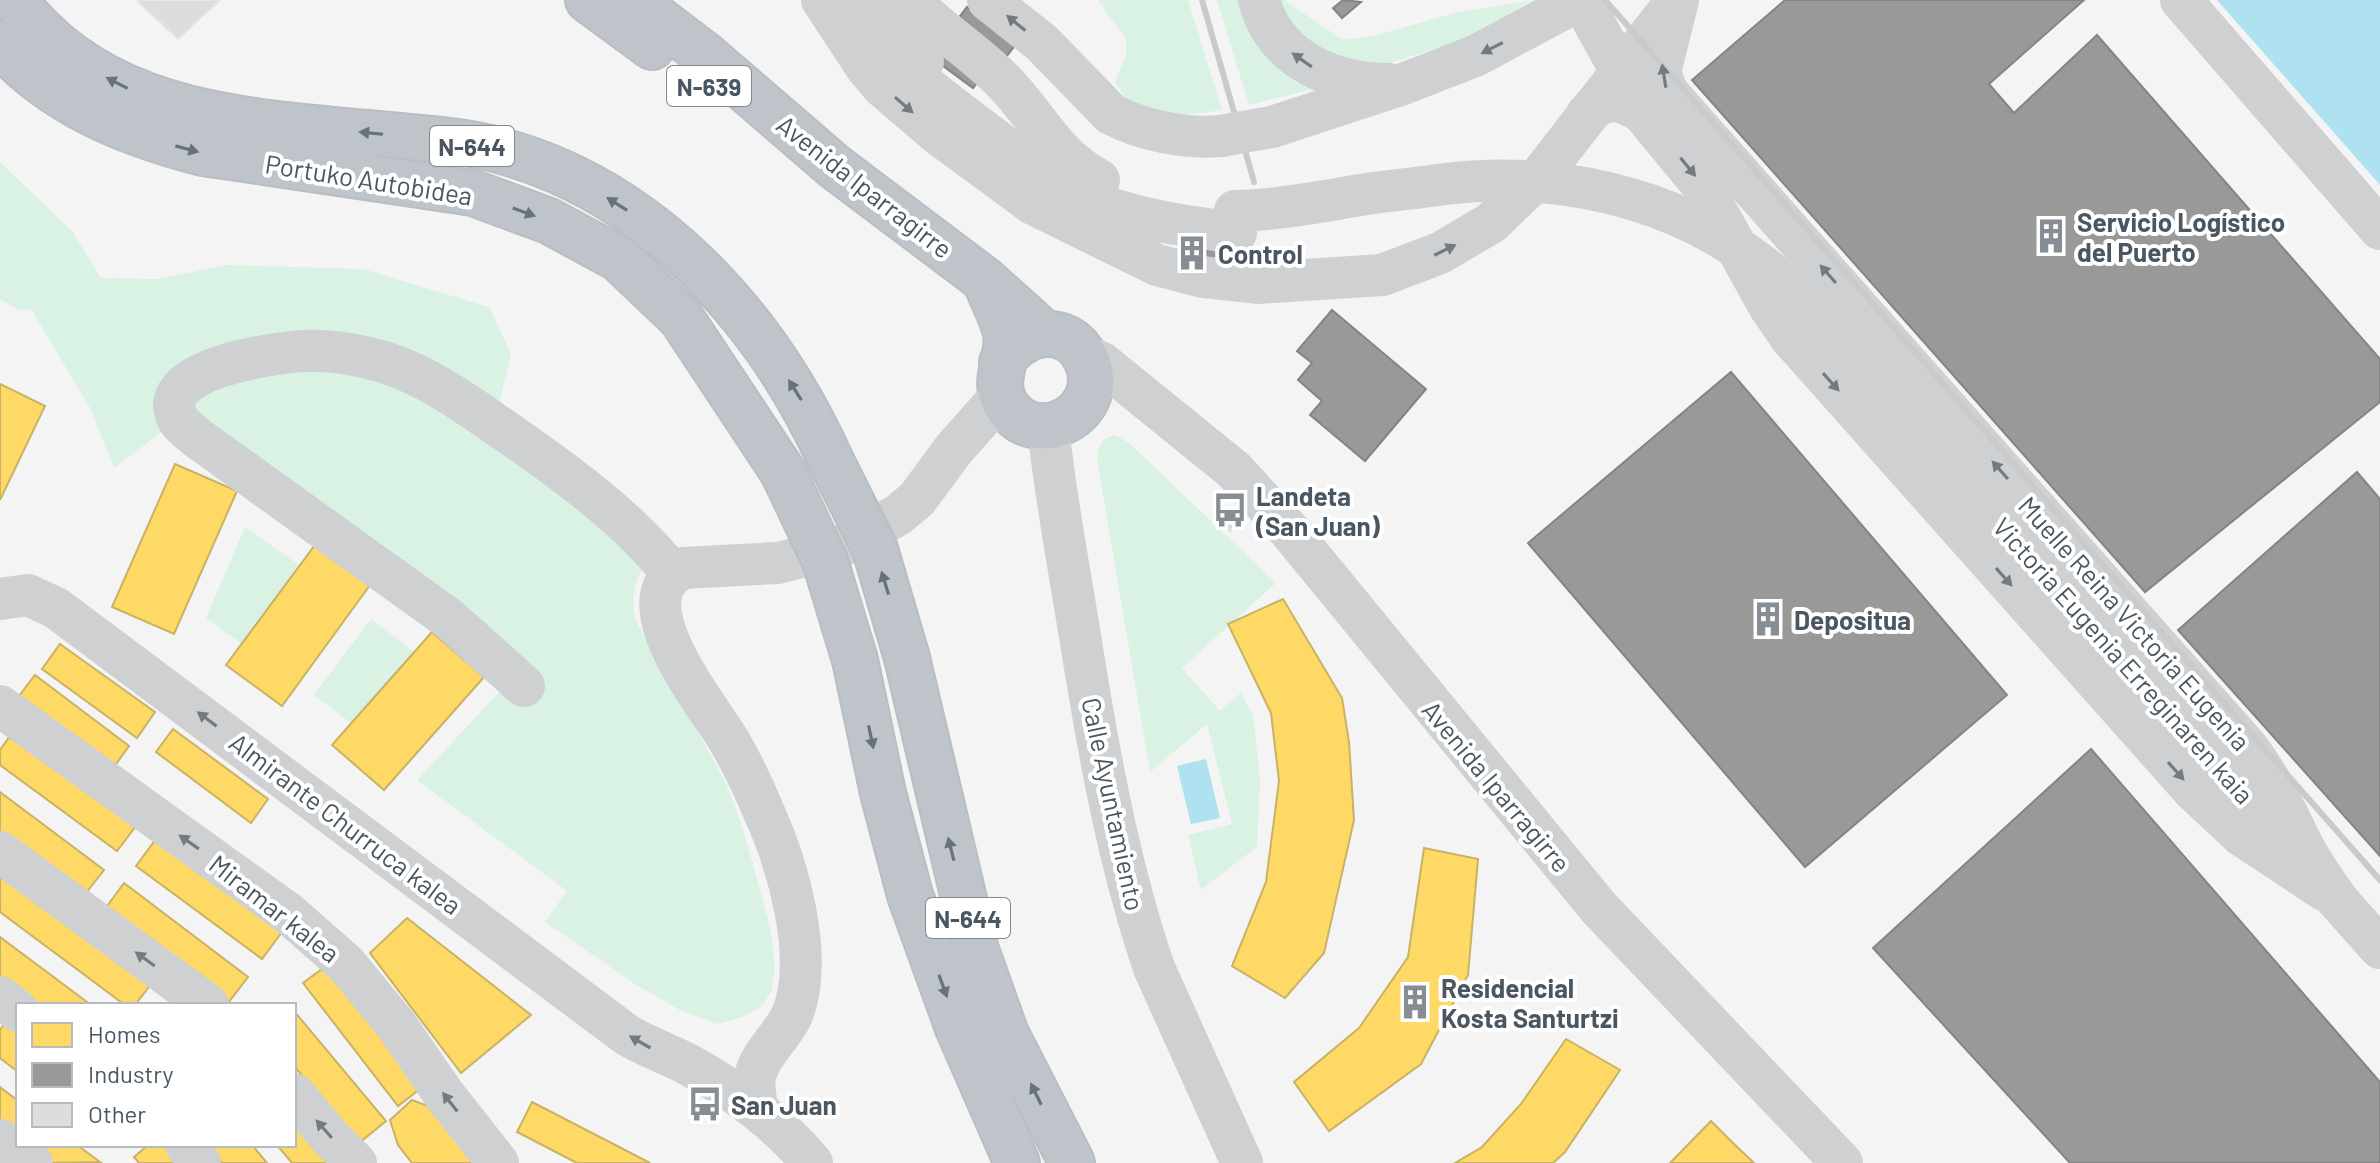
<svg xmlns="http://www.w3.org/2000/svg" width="2380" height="1163" font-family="Barlow,sans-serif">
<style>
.green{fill:#d9f2e3}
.water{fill:#aee2f0}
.homes{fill:#ffd966;stroke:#c9b264;stroke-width:2}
.industry{fill:#999;stroke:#818588;stroke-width:2}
.building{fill:#ddddde;stroke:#e5e6e7;stroke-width:2}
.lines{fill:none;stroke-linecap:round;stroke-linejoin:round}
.highway-casing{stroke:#b9bec3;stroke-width:48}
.minor{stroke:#ced0d2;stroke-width:42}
.highway{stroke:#bec4c9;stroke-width:44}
.rail{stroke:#c9cacc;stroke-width:6}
.highway-bridge-casing{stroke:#b9bec3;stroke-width:48;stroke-linecap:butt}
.minor-bridge{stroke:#ced0d2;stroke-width:42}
.highway-bridge{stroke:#bec4c9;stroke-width:44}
.oneway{fill:#727b83}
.oneway2{fill:#67727b}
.labels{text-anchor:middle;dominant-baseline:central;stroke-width:8;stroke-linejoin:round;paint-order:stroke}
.shield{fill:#fff;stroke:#808990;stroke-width:2}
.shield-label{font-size:24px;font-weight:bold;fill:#4a5661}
.street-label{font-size:26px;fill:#4a5661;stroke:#fff}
.poi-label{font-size:26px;font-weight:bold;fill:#4a5661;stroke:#fff;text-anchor:start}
</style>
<rect width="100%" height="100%" fill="#f4f4f4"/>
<!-- green -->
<g class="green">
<path d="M1098,0H1188L1222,110C1195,114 1155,121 1131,103C1125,98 1120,89 1115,82L1126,55V39Z"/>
<polygon points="1217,0 1246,0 1321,87 1249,105"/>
<polygon points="1275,0 1284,0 1343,40 1373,36 1459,12 1533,0 1459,41 1384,65 1366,66 1304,44"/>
<polygon points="0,162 72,231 101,278 158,279 227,265 363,269 489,307 511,354 497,412 257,345 169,426 114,468 90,408 31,309 19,310 0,299"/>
<path d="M290,363L401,380L648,559C634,581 629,599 637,623L726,783L744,832L770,927L775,967L771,992L761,1007L743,1017L717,1024L680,1010L635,984L545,922L567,891L417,780L506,685L192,419L187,398Z"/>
<path d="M1115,435L1128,442L1276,583L1182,668L1220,711L1241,693L1253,715L1260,780L1257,847L1201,890L1188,835L1232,824L1207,724L1150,772L1097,459C1099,445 1101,438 1115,435Z"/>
<polygon points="245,527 299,565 242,644 206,618"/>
<polygon points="371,619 414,652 351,723 314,695"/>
</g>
<!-- water -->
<g class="water">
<polygon points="2217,0 2380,0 2380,185"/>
<polygon points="1206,759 1220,818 1191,824 1177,766"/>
</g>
<!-- homes -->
<g class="homes">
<polygon points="0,384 45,406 0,500"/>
<polygon points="175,464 237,491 174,634 112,607"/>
<polygon points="315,545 370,585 282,706 226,665"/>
<polygon points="1283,599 1342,698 1349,742 1354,820 1324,953 1285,998 1232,966 1266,882 1279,781 1271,713 1228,624"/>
<polygon points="432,632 484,677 384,790 332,745"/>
<polygon points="60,644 155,712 137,738 42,669"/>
<polygon points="35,675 129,746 111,771 16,700"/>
<polygon points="173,729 268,799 251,823 156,752"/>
<polygon points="12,733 136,826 117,851 0,765 0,750"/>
<polygon points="0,792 104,870 82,898 0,836"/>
<polygon points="156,839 282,932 262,959 136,866"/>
<polygon points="1424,848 1478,859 1468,975 1421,1064 1329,1131 1294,1082 1359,1028 1408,957"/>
<polygon points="0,870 152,983 135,1005 125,1005 0,912"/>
<polygon points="124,883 248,977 228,1003 105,909"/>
<polygon points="407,918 531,1015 461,1073 370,953"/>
<polygon points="0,937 91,1005 32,1005 0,981"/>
<polygon points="330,963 425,1085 398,1106 303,983"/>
<polygon points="294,1011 386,1121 359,1143 294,1066"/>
<polygon points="7,1020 18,1028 18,1072 0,1058 0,1030"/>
<polygon points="1566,1039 1620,1070 1565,1152 1553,1163 1455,1163 1482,1147 1521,1104"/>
<polygon points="0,1087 18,1101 18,1143 0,1129"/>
<polygon points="412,1100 439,1110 477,1163 412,1163 398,1145 390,1120"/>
<polygon points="532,1102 650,1163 577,1163 517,1132"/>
<polygon points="294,1111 338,1163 292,1163 277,1145 294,1145"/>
<polygon points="1711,1121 1733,1143 1754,1163 1670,1163"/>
<polygon points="21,1145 77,1145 100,1162 45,1163"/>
<polygon points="148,1145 170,1145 185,1163 139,1163 134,1157"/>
<polygon points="207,1145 252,1145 267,1163 222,1163"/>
</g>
<!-- industry -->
<g class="industry">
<polygon points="1343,0 1361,2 1342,18 1333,8"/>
<polygon points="1785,0 2084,0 1989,84 2014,113 2097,35 2380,359 2380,402 2145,592 1692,80"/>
<polygon points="967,7 1016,44 987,82 938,45"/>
<polygon points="943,49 981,78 973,88 935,60"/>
<polygon points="1208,244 1236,249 1233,267 1205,262"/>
<polygon points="1332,310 1426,389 1365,461 1310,415 1322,401 1298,380 1312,363 1297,351"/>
<polygon points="1731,372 2007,695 1805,867 1528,543"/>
<polygon points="2357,472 2380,499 2380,856 2178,630"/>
<polygon points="2091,749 2380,1082 2380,1163 2070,1163 1873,948"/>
</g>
<!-- building -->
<g class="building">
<polygon points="136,0 220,0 178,39"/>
<polygon points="1221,510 1237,524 1230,532 1214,518"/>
</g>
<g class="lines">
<!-- highway casing -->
<g class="highway-casing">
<g id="highway">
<path d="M15,0C106,123 264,122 401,136C434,139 470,142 502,151C654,193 767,320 830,459"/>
<polyline points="588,0 652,47"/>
<polyline points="633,0 704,54 835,167 985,280 1045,334"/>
<path d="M0,44C54,104 126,133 203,153L473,193L549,221L619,259L681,318L783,472"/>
<path d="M986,282C992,298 1002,316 1006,333C1010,358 991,381 1006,405C1036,453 1111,412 1086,359C1067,320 1021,331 1002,362"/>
<polyline points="907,658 976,950 1006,1034 1072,1163"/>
<polyline points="855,660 883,793 910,895 958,1028 1017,1163"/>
</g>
</g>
<!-- minor -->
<g class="minor">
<polyline points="822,0 866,67 882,86 938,134 1033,204 1157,265 1203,277 1257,283 1382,275 1440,253 1491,223 1541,175 1670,9"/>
<polyline points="869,0 893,34 923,62"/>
<path d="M910,0C937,29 972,50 1000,78C1038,115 1050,153 1099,180"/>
<path d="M988,0L1042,43L1111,114C1143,131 1186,139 1221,136"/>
<path d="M1259,0C1275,60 1333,84 1390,84"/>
<path d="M1678,0L1661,68L1662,79L1668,93L2248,748C2274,783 2284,808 2303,846C2313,866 2327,885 2340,903"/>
<polyline points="2181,0 2380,229"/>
<polyline points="1592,19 1632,91"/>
<path d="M886,51C915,79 948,104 980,128C1017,156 1056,187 1099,204C1143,221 1190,227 1236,233"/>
<polyline points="1587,114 1601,103 1617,100 1641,111 1702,185 1769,306 1791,338 2194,791 2241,835 2324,890"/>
<polyline points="1272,127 1403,84 1475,56 1561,10"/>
<polyline points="1085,356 1102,363 1234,470 1288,529 1599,908 1842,1163"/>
<polyline points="1868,371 2380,948"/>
<path d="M1048,426C1055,495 1068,562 1079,630C1097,743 1117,859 1154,968L1242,1163"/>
<path d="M0,599L28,595L56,608L627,1035C647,1047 669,1054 689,1065C736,1091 778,1122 812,1163"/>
<path d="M524,686L448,618L196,437C189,431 179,424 176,415C158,368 274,353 303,351C324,350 348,353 369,358C421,370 463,402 507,432C566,473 627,517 672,573"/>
<polyline points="0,706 288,913 346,964 397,1026 443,1093 498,1163"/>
<polyline points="0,852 208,1005"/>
<polyline points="0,997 18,1011"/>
<polyline points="294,1094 329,1136 356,1163"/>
<path d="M757,1107C756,1098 753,1087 755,1077C760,1053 782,1037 792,1015C815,958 788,864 763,810C753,786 741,761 728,739C705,702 620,598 683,568L778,563L838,548L898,515L917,499L954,449L1001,396"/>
<polyline points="0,1140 32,1163"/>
<polyline points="186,1145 200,1163"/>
</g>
<!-- highway -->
<use href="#highway" class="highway"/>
<!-- rail -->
<g class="rail">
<polyline points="1202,0 1254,182"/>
<polyline points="1605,0 2380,880"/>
</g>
<!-- highway-bridge casing -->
<g class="highway-bridge-casing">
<g id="highway-bridge">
<polyline points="830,459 875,549 907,658"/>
<polyline points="783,472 825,561 855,660"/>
</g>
</g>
<!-- minor-bridge -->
<g class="minor-bridge">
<polyline points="1561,10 1577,0"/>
<polyline points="1221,136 1272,127"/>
<path d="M1235,211C1280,210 1323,201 1367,194C1393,190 1419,188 1445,184C1553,171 1668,195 1756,261C1798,292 1832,332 1868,371"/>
</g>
<!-- highway-bridge -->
<use href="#highway-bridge" class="highway-bridge"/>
</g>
<!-- one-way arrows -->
<defs><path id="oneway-solid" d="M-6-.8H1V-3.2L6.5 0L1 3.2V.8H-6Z" transform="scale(2)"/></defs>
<g class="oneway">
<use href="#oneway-solid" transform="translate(1016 23) rotate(-141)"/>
<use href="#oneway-solid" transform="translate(1492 48) rotate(153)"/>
<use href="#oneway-solid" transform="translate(1302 60) rotate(-145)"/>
<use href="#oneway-solid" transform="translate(1664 76) rotate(-99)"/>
<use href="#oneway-solid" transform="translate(904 105) rotate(41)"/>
<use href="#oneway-solid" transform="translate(1688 167) rotate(51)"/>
<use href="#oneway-solid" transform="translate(1445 250) rotate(-26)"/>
<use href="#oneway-solid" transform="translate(1828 274) rotate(-131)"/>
<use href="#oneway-solid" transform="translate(1831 382) rotate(48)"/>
<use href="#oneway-solid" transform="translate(2000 470) rotate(-131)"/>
<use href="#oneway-solid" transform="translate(2004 577) rotate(48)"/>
<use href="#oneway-solid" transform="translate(207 719) rotate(-143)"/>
<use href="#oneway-solid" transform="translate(2176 771) rotate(48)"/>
<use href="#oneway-solid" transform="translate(189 842) rotate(-145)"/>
<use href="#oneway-solid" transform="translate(145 959) rotate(-144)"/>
<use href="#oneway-solid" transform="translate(640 1042) rotate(-150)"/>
<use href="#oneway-solid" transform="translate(450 1102) rotate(-128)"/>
<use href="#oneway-solid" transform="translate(324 1129) rotate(-131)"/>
</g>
<g class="oneway2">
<use href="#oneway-solid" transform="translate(117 83) rotate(-153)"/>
<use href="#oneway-solid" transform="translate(371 133) rotate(-174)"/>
<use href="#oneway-solid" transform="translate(187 149) rotate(15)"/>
<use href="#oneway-solid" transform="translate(617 204) rotate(-148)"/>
<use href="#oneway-solid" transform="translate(524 212) rotate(20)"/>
<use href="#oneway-solid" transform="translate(795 390) rotate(-122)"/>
<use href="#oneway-solid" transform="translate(885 583) rotate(-107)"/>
<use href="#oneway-solid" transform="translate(871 737) rotate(78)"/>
<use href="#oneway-solid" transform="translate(951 849) rotate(-104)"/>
<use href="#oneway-solid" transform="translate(943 986) rotate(70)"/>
<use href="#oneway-solid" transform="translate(1036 1094) rotate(-116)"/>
</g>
<!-- icons -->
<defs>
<g id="building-bare" transform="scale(2.76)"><path d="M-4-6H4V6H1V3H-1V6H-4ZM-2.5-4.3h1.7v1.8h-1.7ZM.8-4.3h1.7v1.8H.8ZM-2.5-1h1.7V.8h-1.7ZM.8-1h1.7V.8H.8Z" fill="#868d94" stroke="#fff" stroke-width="2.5" paint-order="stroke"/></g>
<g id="bus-bare" transform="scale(2.76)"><path d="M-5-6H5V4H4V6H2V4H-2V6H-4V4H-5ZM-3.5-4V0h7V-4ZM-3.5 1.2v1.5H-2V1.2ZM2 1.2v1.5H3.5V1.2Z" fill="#868d94" stroke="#fff" stroke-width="2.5" paint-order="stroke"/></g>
</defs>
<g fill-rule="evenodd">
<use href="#building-bare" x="2051" y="236"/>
<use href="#building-bare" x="1192" y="253"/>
<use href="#bus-bare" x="1230" y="510"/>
<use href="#building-bare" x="1768" y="619"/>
<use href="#building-bare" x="1415" y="1002"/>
<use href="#bus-bare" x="705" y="1104"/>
</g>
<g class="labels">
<!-- shield labels -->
<g class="shield">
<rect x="667" y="66" width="84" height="40" rx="6"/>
<rect x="430" y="126" width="84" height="40" rx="6"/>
<rect x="926" y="898" width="84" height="40" rx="6"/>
</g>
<g class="shield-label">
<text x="709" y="86">N-639</text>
<text x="472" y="146">N-644</text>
<text x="968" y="918">N-644</text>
</g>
<!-- street labels -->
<g class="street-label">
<text transform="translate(369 179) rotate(9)">Portuko Autobidea</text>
<text transform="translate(865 186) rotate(38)">Avenida Iparragirre</text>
<text transform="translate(2135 623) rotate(48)">Muelle Reina Victoria Eugenia</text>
<text transform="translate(2124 660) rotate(48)">Victoria Eugenia Erreginaren kaia</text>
<text transform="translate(1497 786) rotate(50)">Avenida Iparragirre</text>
<text transform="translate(1114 804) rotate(78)">Calle Ayuntamiento</text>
<text transform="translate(346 823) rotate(37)">Almirante Churruca kalea</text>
<text transform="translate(275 908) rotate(38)">Miramar kalea</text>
</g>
<!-- poi labels -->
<g class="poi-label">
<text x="2077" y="221">Servicio Logístico<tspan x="2077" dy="30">del Puerto</tspan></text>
<text x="1218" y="253">Control</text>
<text x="1256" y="495">Landeta<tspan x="1256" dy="30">(San Juan)</tspan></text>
<text x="1794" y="619">Depositua</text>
<text x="1441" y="987">Residencial<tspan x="1441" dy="30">Kosta Santurtzi</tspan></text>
<text x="731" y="1104">San Juan</text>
</g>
</g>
<!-- legend -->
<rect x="16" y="1003" width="280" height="144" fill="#ffffff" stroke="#b7bbc0" stroke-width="2"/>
<rect x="32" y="1023" width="40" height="24" fill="#ffd966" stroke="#b7bbc0" stroke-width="2"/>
<text x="88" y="1043" font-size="24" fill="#4a5661">Homes</text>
<rect x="32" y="1063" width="40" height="24" fill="#999999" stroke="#b7bbc0" stroke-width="2"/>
<text x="88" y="1083" font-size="24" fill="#4a5661">Industry</text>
<rect x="32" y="1103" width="40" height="24" fill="#ddddde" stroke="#b7bbc0" stroke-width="2"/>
<text x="88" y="1123" font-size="24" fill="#4a5661">Other</text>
</svg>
